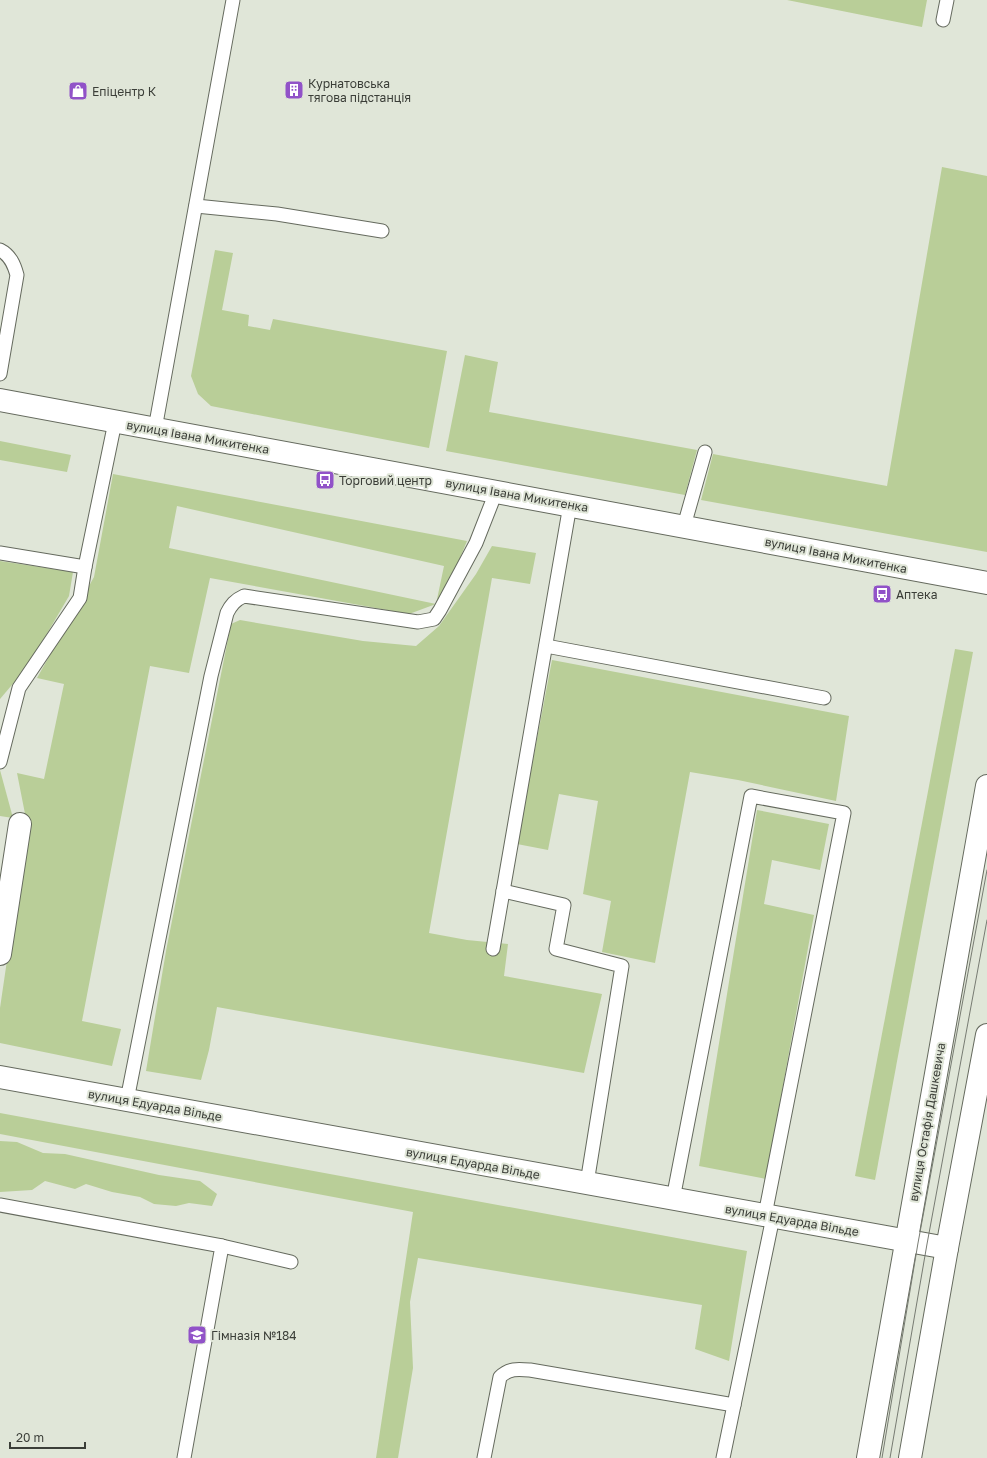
<svg xmlns="http://www.w3.org/2000/svg" width="987" height="1458" font-family="'Golos Text',sans-serif">
<style>
.green{fill:#b9ce98;fill-rule:evenodd}
.lines{fill:none;stroke-linecap:round;stroke-linejoin:round}
.service-casing{stroke:#656a5e;stroke-width:15}
.minor-casing{stroke:#656a5e;stroke-width:24}
.tertiary-casing{stroke:#656a5e;stroke-width:24}
.service{stroke:#fff;stroke-width:13}
.minor{stroke:#fff;stroke-width:22}
.tertiary{stroke:#fff;stroke-width:22}
.tram{stroke:#777b72;stroke-width:1}
.labels{text-anchor:middle;dominant-baseline:central;stroke-width:4;stroke-linejoin:round;paint-order:stroke}
.poi-label{font-size:12px;fill:#3b3e38;stroke:#e0e6d8;text-anchor:start}
.street-label{font-size:12px;fill:#3b3e38;stroke:#e0e6d8}
</style>
<rect width="100%" height="100%" fill="#e0e6d8"/>
<!-- green -->
<g class="green">
<polygon points="787,0 927,0 922,27"/>
<polygon points="942,167 987,176 987,552 701,500 713,454 887,486"/>
<polygon points="215,250 233,253 222,310 249,315 248,326 270,330 273,319 447,351 429,448 211,406 198,394 191,376"/>
<polygon points="465,355 498,362 489,412 697,450 685,495 446,451"/>
<polygon points="0,441 71,455 67,472 0,460"/>
<path d="M113,474L467,541L460,558L436,604L409,614L210,578L189,673L150,666L82,1021L121,1029L112,1066L0,1043V1008L27,824L17,773L44,779L64,684L37,678L94,577ZM177,506L444,566L436,604L169,548Z"/>
<polygon points="492,546 536,553 530,584 492,578 429,933 467,940 508,944 504,976 602,994 584,1073 217,1007 209,1050 201,1080 146,1071 166,951 231,624 240,620 363,641 416,646 439,626 476,574"/>
<polygon points="0,561 73,572 69,596 28,666 0,699"/>
<polygon points="955,649 973,652 875,1180 855,1176"/>
<polygon points="552,660 849,716 836,801 738,780 690,772 655,963 602,952 611,901 583,894 598,801 559,794 548,850 517,844"/>
<polygon points="0,770 13,818 0,816"/>
<polygon points="757,810 829,824 820,870 772,860 764,904 814,915 766,1179 699,1166"/>
<polygon points="0,1113 747,1251 729,1361 695,1349 702,1305 418,1258 410,1302 413,1368 398,1458 376,1458 413,1212 0,1134"/>
<polygon points="0,1141 17,1142 43,1153 65,1154 159,1175 200,1181 217,1194 212,1206 189,1203 176,1206 154,1204 140,1197 112,1192 86,1184 75,1189 45,1181 32,1190 0,1192"/>
</g>
<g class="lines">
<!-- service casing -->
<g class="service-casing">
<g id="service">
<polyline points="943,20 947,0"/>
<polyline points="196,206 277,214 382,231"/>
<path d="M0,250C10,255 14,264 17,275L0,374"/>
<polyline points="155,429 233,0"/>
<polyline points="684,526 705,452"/>
<polyline points="0,553 85,567 115,422"/>
<polyline points="546,646 824,698"/>
<polyline points="0,762 19,688 80,598 85,567"/>
<polyline points="503,891 564,905 556,949 622,966 587,1183"/>
<polyline points="493,949 570,505"/>
<path d="M127,1100L211,676L227,613C231,605 235,600 244,596L418,622L434,619L440,610L476,543L496,492"/>
<polyline points="673,1199 751,796 844,813 765,1215"/>
<polyline points="0,1205 222,1246 184,1458"/>
<polyline points="222,1246 291,1262"/>
<path d="M484,1458L500,1377C509,1368 518,1369 530,1370L734,1405"/>
<polyline points="723,1458 773,1217"/>
</g>
</g>
<!-- minor casing -->
<g class="minor-casing">
<g id="minor">
<polyline points="0,400 987,583"/>
<polyline points="0,954 20,824"/>
<polyline points="0,1077 947,1248"/>
</g>
</g>
<!-- tertiary casing -->
<g class="tertiary-casing">
<g id="tertiary">
<polyline points="868,1458 987,786"/>
<polyline points="910,1458 947,1248 987,1035"/>
</g>
</g>
<!-- service -->
<use href="#service" class="service"/>
<!-- minor -->
<use href="#minor" class="minor"/>
<!-- tertiary -->
<use href="#tertiary" class="tertiary"/>
<!-- tram -->
<g class="tram">
<polyline points="882,1458 918,1243 987,870"/>
<polyline points="890,1458 927,1244 987,920"/>
</g>
</g>
<!-- icons -->
<defs>
<g id="building-square" transform="scale(1)"><rect x="-9" y="-9" width="18" height="18" rx="4" fill="#9152c8" stroke="#e0e6d8"/><path d="M-4-6H4V6H1V3H-1V6H-4ZM-2.5-4.3h1.7v1.8h-1.7ZM.8-4.3h1.7v1.8H.8ZM-2.5-1h1.7V.8h-1.7ZM.8-1h1.7V.8H.8Z" fill="#fff"/></g>
<g id="shop-square" transform="scale(1)"><rect x="-9" y="-9" width="18" height="18" rx="4" fill="#9152c8" stroke="#e0e6d8"/><path d="M-5-2.5h2.3a2.7 3.5 0 0 1 5.4 0H5L5.5 6h-11ZM-1.5-2.5h3a1.5 2.3 0 0 0-3 0Z" fill="#fff"/></g>
<g id="bus-square" transform="scale(1)"><rect x="-9" y="-9" width="18" height="18" rx="4" fill="#9152c8" stroke="#e0e6d8"/><path d="M-5-6H5V4H4V6H2V4H-2V6H-4V4H-5ZM-3.5-4V0h7V-4ZM-3.5 1.2v1.5H-2V1.2ZM2 1.2v1.5H3.5V1.2Z" fill="#fff"/></g>
<g id="school-square" transform="scale(1)"><rect x="-9" y="-9" width="18" height="18" rx="4" fill="#9152c8" stroke="#e0e6d8"/><path d="M0-5L7-2L0 1L-7-2ZM-4 1L0 2.5L4 1V4Q0 6-4 4Z" fill="#fff"/></g>
</defs>
<g fill-rule="evenodd">
<use href="#building-square" x="294" y="90"/>
<use href="#shop-square" x="78" y="91"/>
<use href="#bus-square" x="325" y="480"/>
<use href="#bus-square" x="882" y="594"/>
<use href="#school-square" x="197" y="1335"/>
</g>
<g class="labels">
<!-- poi labels -->
<g class="poi-label">
<text x="308" y="83">Курнатовська<tspan x="308" dy="14">тягова пiдстанцiя</tspan></text>
<text x="92" y="91">Епіцентр К</text>
<text x="339" y="480">Торговий центр</text>
<text x="896" y="594">Аптека</text>
<text x="211" y="1335">Гімназія №184</text>
</g>
<!-- street labels -->
<g class="street-label">
<text transform="translate(198 437) rotate(10)">вулиця Івана Микитенка</text>
<text transform="translate(517 495) rotate(10)">вулиця Івана Микитенка</text>
<text transform="translate(836 555) rotate(11)">вулиця Івана Микитенка</text>
<text transform="translate(155 1105) rotate(10)">вулиця Едуарда Вільде</text>
<text transform="translate(927 1122) rotate(-80)">вулиця Остафія Дашкевича</text>
<text transform="translate(473 1163) rotate(10)">вулиця Едуарда Вільде</text>
<text transform="translate(792 1220) rotate(10)">вулиця Едуарда Вільде</text>
</g>
</g>
<!-- scale -->
<path d="M10 1442v6h75v-6" fill="none" stroke="#3b3e38" stroke-width="2"/>
<text x="16" y="1442" font-size="12" fill="#3b3e38" stroke="#e0e6d8" stroke-width="3" paint-order="stroke">20 m</text>
</svg>
